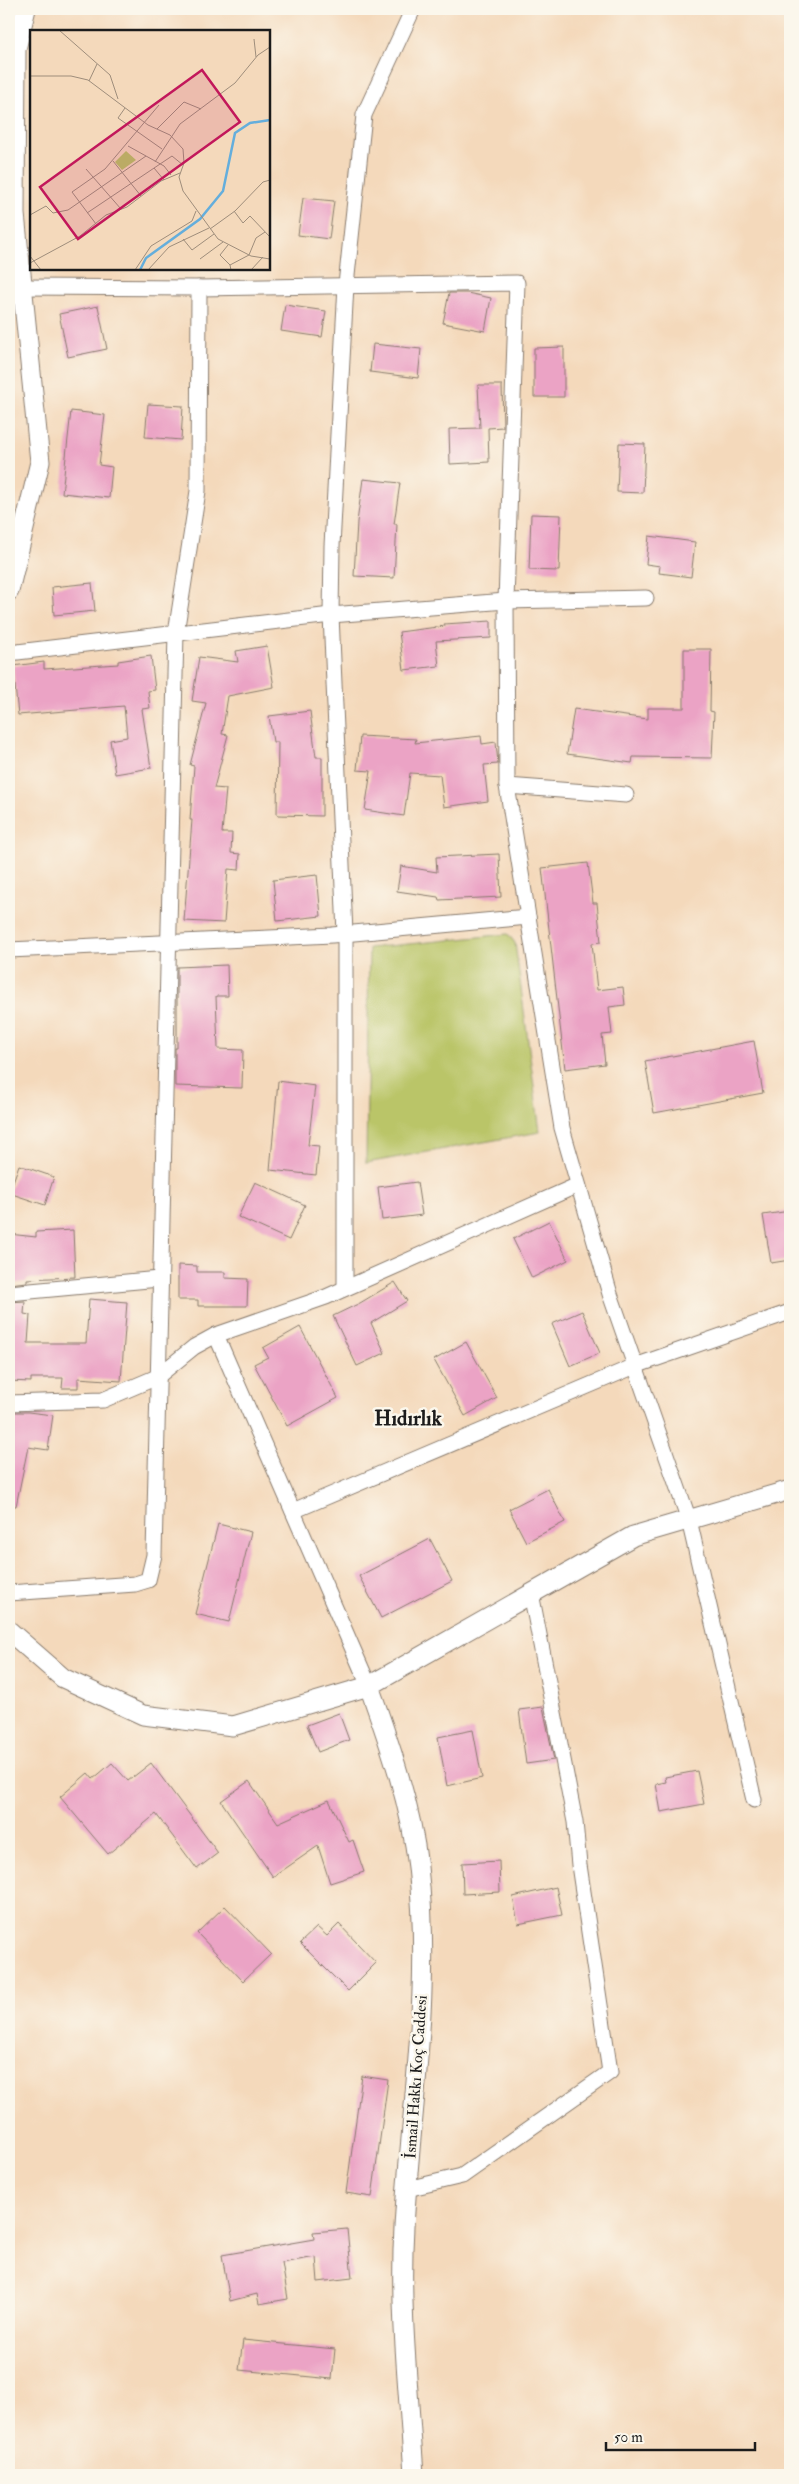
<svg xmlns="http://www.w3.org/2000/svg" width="799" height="2484" font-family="'IM FELL Double Pica',serif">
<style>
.green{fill:#bac567;stroke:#6b7042}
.building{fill:#eba3c5}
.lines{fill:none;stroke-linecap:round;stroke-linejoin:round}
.minor-casing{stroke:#887a6c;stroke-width:17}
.tertiary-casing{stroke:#887a6c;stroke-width:21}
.minor{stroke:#fff;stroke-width:15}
.tertiary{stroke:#fff;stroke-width:19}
.labels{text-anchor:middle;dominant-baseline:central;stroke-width:5;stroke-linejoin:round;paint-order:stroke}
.street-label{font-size:16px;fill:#1c1c1c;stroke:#fbf7ec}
.district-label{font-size:21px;font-weight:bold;fill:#1c1c1c;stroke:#fbf7ec}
.inset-river{fill:none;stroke:#64aedc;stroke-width:2.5}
.inset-road{fill:none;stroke:#9e8d7b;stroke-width:1}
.view{fill:#c2185b;fill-opacity:0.15;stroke:#c2185b;stroke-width:2.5}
.inset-edge{fill:none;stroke:#1c1c1c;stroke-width:2.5}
</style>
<rect width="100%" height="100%" fill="#fbf7ec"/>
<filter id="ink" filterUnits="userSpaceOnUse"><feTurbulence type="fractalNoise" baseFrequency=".02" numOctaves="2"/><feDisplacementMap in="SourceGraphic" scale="10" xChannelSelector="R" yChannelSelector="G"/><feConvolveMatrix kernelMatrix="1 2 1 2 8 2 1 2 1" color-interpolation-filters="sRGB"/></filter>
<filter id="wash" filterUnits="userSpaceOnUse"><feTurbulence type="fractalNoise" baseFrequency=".0096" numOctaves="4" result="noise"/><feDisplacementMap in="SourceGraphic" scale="20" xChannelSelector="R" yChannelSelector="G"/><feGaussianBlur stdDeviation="1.12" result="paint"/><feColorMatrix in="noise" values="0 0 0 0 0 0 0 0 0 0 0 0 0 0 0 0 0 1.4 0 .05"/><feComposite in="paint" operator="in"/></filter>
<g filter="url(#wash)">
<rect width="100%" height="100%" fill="#f4d9bb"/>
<!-- green -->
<polygon class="green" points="508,934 515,943 540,1132 366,1163 369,948"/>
<g id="blocks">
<!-- building -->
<g class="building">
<polygon points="303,198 334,201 329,239 298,235"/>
<polygon points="449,293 467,293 491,298 485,331 443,323"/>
<polygon points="285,305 326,311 322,337 281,331"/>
<polygon points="98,306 107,349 68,357 59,314"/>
<polygon points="373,344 421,349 418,378 370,372"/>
<polygon points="564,347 564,397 534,397 534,348"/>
<polygon points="478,385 502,385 503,427 488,428 489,462 450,464 449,429 480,428"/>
<polygon points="148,404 183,406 181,440 145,437"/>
<polygon points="71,411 105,415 99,465 112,467 109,498 62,493"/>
<polygon points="619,443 645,444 643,493 617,492"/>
<polygon points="363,479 400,483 394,524 397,524 394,578 354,576 357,522"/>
<polygon points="531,514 561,515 559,571 529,570"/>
<polygon points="649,536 695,542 691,577 659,573 660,566 646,564"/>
<polygon points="92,583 95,611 54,615 52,587"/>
<polygon points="491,621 491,638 436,641 439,666 404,670 399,632 445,626 444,624"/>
<polygon points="267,646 274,687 228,696 222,734 228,735 214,788 226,789 222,833 232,833 231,853 240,854 239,870 228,869 224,923 184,921 192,820 190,820 194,766 190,765 206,703 192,701 199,657 238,662 236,651"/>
<polygon points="684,649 711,649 710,711 714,712 712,758 633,757 632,763 567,754 574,709 648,719 648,708 684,708"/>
<polygon points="151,656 155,690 148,691 150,708 142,709 151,768 115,774 110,740 127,737 124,706 18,715 13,666 44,662 44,669 118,664 118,661"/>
<polygon points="310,711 316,757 322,757 322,816 277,815 278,742 273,742 269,716"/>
<polygon points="360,736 416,739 415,743 481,736 482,744 496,742 498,764 484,765 488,801 444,807 440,775 410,773 404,816 365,810 371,771 357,770"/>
<polygon points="499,854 501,897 439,900 438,897 397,891 401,866 437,872 436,857"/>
<polygon points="588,863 593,903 597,903 601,942 592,943 597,990 623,987 625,1005 609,1007 612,1034 602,1035 605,1064 565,1069 542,868"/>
<polygon points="317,875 321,916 277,921 273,880"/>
<polygon points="227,965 228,996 216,996 218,1049 243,1050 242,1088 175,1086 175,1048 177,1048 177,967"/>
<polygon points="754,1041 763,1093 654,1113 645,1061"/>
<polygon points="278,1081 315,1086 308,1145 319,1146 316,1175 270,1170"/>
<polygon points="19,1165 54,1177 45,1205 9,1193"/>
<polygon points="255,1182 305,1205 289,1240 238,1217"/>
<polygon points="417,1182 422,1215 382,1220 378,1187"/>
<polygon points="790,1211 790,1260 771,1263 763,1215"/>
<polygon points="549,1221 568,1260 532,1278 513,1239"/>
<polygon points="73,1230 75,1277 27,1279 27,1282 9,1284 9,1234 36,1237 36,1232"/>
<polygon points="178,1265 197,1266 197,1272 225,1272 225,1278 248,1279 247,1306 198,1306 198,1300 178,1300"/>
<polygon points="395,1282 407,1301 371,1323 385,1353 357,1366 333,1316 360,1303"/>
<polygon points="89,1299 127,1302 121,1381 78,1378 78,1388 62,1388 63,1378 31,1378 31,1382 9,1381 9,1302 25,1301 24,1314 30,1315 28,1343 86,1343"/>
<polygon points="582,1311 600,1353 570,1366 552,1324"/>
<polygon points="300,1327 338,1398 287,1426 254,1364 268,1357 263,1348"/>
<polygon points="466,1342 497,1398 465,1416 434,1360"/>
<polygon points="9,1412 28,1412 53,1415 48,1450 28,1447 16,1506 9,1506"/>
<polygon points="548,1489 565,1522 526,1542 509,1509"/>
<polygon points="218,1524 251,1532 229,1622 195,1614"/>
<polygon points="430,1539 452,1581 381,1618 359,1576"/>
<polygon points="543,1707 554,1760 526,1764 519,1710"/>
<polygon points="339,1713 349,1740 318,1752 307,1725"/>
<polygon points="473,1730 482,1778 447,1786 438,1737"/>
<polygon points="112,1763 128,1781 151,1763 218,1853 197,1869 156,1814 108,1854 60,1797 88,1773 93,1779"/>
<polygon points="697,1771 704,1804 661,1812 656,1784 666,1782 665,1777"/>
<polygon points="249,1781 278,1823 329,1800 349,1842 353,1840 364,1872 330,1883 318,1846 273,1877 221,1801"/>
<polygon points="499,1861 500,1892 463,1894 462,1863"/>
<polygon points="556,1887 562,1915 518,1924 513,1897"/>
<polygon points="225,1906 271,1954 243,1981 197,1933"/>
<polygon points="339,1924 376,1963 348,1991 300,1943 317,1927 327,1936"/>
<polygon points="362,2076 388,2080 372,2197 346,2193"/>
<polygon points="347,2229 352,2278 318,2282 316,2257 282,2263 288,2299 259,2304 257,2294 230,2301 222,2255 314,2239 313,2232"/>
<polygon points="243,2340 335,2349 332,2379 239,2370"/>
</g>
</g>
</g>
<g filter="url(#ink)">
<use href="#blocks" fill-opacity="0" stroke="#887a6c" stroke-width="1"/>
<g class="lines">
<!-- minor casing -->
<g class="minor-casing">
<g id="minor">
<polyline points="22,287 199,288 517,283 506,601 507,786 562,1128 610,1294 689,1520 754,1800"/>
<polyline points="9,653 331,615 506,601 646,598"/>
<polyline points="507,786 626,795"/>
<polyline points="9,950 332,935 528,917"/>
<polyline points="345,1288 345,933 331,615 332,546 346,285 364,115 413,9"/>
<polyline points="9,1293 159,1279"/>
<polyline points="216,1335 369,1686"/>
<polyline points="9,1403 103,1400 157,1377 194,1347 216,1335 326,1297 578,1185"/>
<polyline points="293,1511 635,1366 790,1312"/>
<polyline points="9,1593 135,1584 148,1580 154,1555 176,633 198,491 199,288"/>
<polyline points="407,2189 462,2176 610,2072 579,1865 575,1822 531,1593"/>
</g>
</g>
<!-- tertiary casing -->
<g class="tertiary-casing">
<g id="tertiary">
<polyline points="9,591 40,462 15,214 16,49 26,9"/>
<polyline points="9,1631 63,1678 143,1715 233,1726 369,1686 633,1536 790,1490"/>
<path d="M369,1686C390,1745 411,1805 418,1867C432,1988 411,2107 404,2227C399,2310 409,2393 414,2475"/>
</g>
</g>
<!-- minor -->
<use href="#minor" class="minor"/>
<!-- tertiary -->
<use href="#tertiary" class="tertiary"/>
</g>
</g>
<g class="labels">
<!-- street labels -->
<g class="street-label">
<text transform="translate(416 2077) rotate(-86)">İsmail Hakkı Koç Caddesi</text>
</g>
<!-- district labels -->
<g class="district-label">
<text x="408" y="1418">Hıdırlık</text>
</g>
</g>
<!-- overview -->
<g transform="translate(30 30)">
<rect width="240" height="240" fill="#f4d9bb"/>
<path d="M96,121L106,130L92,140L85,132Z" fill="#bac567"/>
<path class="inset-river" d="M110,240L116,228L170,189L193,161L205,103L220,93L240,90"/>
<path class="inset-road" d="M29,0L80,45L88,69M224,9L226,27M0,46H41L58,50L118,95L140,105L153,119L154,133L149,147L153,161L188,209L221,226L240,229M59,51L67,34M95,78L88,88L132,119M127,99L154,72L171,79M98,116L134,136L141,145M83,131L111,166M125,132L150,94L205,53L228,25L240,17M124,138L134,150M56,139L91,179M204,181L213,193L220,186L240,207M57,183L142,126L153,135M0,185L16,176L23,183L38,180L116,126M66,194L42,162L75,139L129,75M180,199L205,181L233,152L240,150M153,209L162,220L184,204M198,215L190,225L200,235M0,226L11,240M170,229L193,212M0,233L50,206L76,185L97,177L131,151L150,143M105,240L121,216L162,191L166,181M118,240L139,217L179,198M201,240L200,235L219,225L226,208L235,202M221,240L233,227"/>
<path class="view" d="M172,40L210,92L48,209L10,157Z"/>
<rect width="240" height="240" class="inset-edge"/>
</g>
<!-- margin -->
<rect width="799" height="2484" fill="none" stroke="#fbf7ec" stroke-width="30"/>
<!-- scale -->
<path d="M606 2442v8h149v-8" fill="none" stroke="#1c1c1c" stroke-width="2.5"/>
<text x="614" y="2442" font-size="15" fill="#1c1c1c" stroke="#fbf7ec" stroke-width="4" paint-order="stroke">50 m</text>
</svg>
